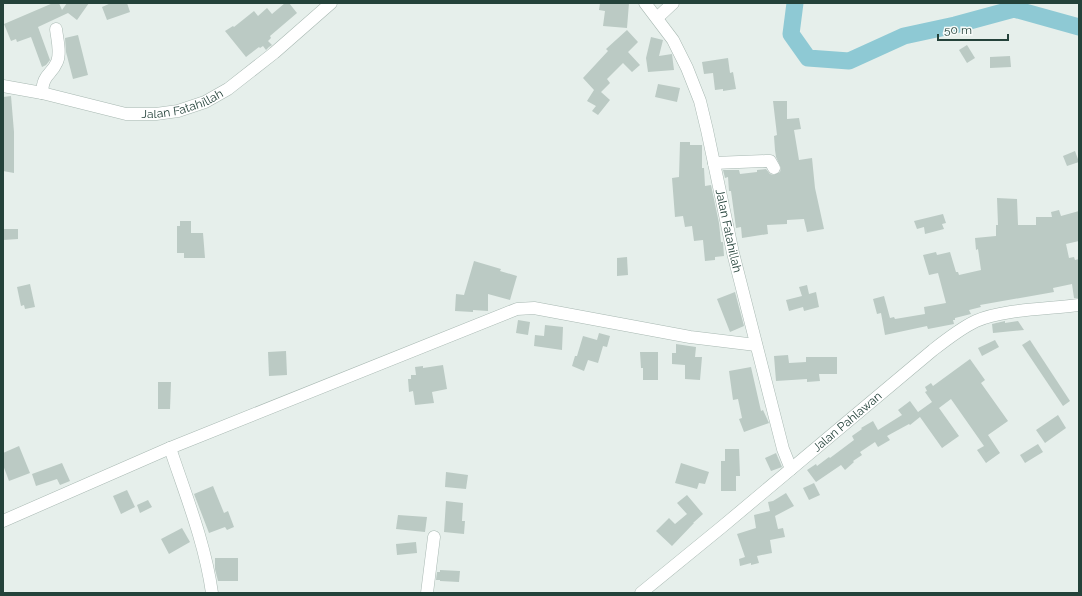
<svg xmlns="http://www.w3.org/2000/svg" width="1082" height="596" font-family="Raleway,sans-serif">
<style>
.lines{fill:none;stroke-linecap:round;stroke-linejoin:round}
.river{stroke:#8ec9d4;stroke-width:17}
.building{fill:#bbcac4}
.minor-casing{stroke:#a8b8b2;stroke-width:13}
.minor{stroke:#fff;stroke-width:12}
.labels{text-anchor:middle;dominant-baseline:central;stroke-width:3;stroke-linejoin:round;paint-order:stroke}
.street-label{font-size:12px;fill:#24423a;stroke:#f7fbf9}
</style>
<rect width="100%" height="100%" fill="#e6efeb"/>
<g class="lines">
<!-- river -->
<polyline class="river" points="795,3 791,34 808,58 849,61 904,36 955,25 1014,9 1079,27"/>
</g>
<!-- building -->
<g class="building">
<polygon points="53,3 59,3 62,10 67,3 89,3 77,20 68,13 38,27 50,60 46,65 42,67 31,37 17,42 16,39 11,41 4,24"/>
<polygon points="111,3 127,3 130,12 107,20 102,7"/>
<polygon points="285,3 289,3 297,13 270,36 271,38 268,41 272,45 269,47 266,50 263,46 260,48 259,47 246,57 225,31 233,26 234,27 254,11 258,16 267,8 272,14"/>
<polygon points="600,3 629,3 627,28 603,26 605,11 599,10"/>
<polygon points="627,30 638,42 628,52 640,65 632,72 623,63 607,79 610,83 601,92 610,100 598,115 592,111 596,106 587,101 594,90 583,78 608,51 606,49"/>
<polygon points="78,35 88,75 73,79 66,52 65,38"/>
<polygon points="651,37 663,40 659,56 672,54 674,70 648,72 646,58"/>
<polygon points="967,45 975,58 967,63 959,50"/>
<polygon points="1010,56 1011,67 990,68 990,57"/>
<polygon points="728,58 730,73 733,72 736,89 723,91 723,89 715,90 713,73 704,74 702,62"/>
<polygon points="658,84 680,88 677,102 655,97"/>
<polygon points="11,96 14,132 14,173 3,171 3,97"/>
<polygon points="773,101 787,101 787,119 799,118 801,129 794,130 799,160 812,158 815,188 824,229 807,232 804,219 787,220 787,224 767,225 768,234 742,238 741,227 736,228 731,191 729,191 728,177 725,178 723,170 739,170 740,174 757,172 757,170 766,169 770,174 774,175 780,172 781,168 776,157 775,150 774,136 777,135"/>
<polygon points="680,142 690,142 690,145 702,145 702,168 704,168 705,186 711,185 719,223 721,242 723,242 724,256 715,257 715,260 705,261 703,240 694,241 692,226 685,227 683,216 675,217 672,178 679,177"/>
<polygon points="1075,151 1079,162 1067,166 1063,156"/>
<polygon points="997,198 1017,199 1018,225 1036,225 1036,217 1052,217 1051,212 1059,210 1061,216 1079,211 1079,241 1066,244 1069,258 1074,257 1075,260 1079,259 1079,298 1074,298 1072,284 1053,288 1054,292 980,305 981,307 969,310 971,314 955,318 955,320 953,320 954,324 928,329 927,326 885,335 881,313 877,314 873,299 884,296 890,318 894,317 895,319 925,314 924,307 946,303 938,273 929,275 923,255 936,252 937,255 950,252 956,272 958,272 959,275 981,270 978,249 976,250 975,238 996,236 996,225 998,225"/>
<polygon points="943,214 946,223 942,224 944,229 925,234 924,227 917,229 914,221"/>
<polygon points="180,221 191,221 191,233 203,233 205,258 184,258 184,253 177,253 177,226 180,226"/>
<polygon points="3,229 18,229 18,239 3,240"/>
<polygon points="627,257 628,275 617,276 617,258"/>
<polygon points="474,261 501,269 500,271 517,276 510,300 488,294 488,311 473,310 473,312 455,311 456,294 464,295"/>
<polygon points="30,284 35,307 25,309 24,305 21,306 17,287"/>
<polygon points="807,285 809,294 816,292 819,307 804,311 803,307 789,311 786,300 802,296 799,287"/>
<polygon points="735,292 744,326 730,332 717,299"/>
<polygon points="518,320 530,322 528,335 516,333"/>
<polygon points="1005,321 1005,323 1018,321 1024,330 993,333 992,324"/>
<polygon points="545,325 563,327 562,350 534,346 535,335 544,336"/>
<polygon points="599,333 610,336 607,347 603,346 598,363 588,360 584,371 572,366 575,356 577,356 583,336 597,340"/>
<polygon points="995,340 999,347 982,356 978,348"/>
<polygon points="1030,340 1070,401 1063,406 1022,345"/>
<polygon points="676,344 696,347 695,357 702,357 700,380 685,379 685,365 672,364 672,353 676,353"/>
<polygon points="286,351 287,375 269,376 268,352"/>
<polygon points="640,352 658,352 658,380 643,380 643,368 641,368"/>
<polygon points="788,355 789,363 806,362 806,357 837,357 837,374 819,374 820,381 807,382 807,379 776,381 774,356"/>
<polygon points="970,359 985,380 981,383 1008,421 988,435 1000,453 986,463 977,450 984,446 951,399 939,408 959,436 942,448 920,417 910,425 909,424 887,436 890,440 878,447 875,442 860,452 862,455 853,461 854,462 845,470 841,465 816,482 807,470 816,464 817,466 829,457 830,458 854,440 852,436 862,429 861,428 873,421 878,430 902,415 898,410 910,401 918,412 932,402 925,392 927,391 925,387 931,383 933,386"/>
<polygon points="443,365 447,389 432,392 434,403 415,405 413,391 409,392 408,379 411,379 411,375 416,375 415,367 423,366 423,368"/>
<polygon points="751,367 761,411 763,410 769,423 744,432 739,419 742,418 738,399 733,400 729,371"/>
<polygon points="158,382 171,382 170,409 158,409"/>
<polygon points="1058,415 1066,428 1045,443 1036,430"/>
<polygon points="1038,444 1043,452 1025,463 1020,455"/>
<polygon points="19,446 30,473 9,481 3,465 3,453"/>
<polygon points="725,449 739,449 740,476 736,476 736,491 721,491 721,461 725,461"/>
<polygon points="776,453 782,467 771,471 765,458"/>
<polygon points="62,463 70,481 60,485 57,479 36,486 32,474"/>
<polygon points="681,463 709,472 705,484 699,483 697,489 675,483"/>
<polygon points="446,472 468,475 466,489 445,487"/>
<polygon points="814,483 820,495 809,500 803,488"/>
<polygon points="213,486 224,513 228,511 234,527 227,530 225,527 209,533 194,494"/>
<polygon points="127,490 135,507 121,514 113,496"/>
<polygon points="786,493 794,506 775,516 778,529 783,528 785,537 770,540 772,553 757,556 759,563 751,565 751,563 740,566 739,559 745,557 737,534 756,528 754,515 770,511 768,502 773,501"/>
<polygon points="687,495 703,514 693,523 694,523 672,546 656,531 669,518 675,524 687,514 677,503"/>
<polygon points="148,500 152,507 140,513 137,505"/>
<polygon points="446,501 463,503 462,521 465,521 464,534 444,532"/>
<polygon points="398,515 427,517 425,532 396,529"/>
<polygon points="182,528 190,542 169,554 161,539"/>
<polygon points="416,542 417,553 397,555 396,544"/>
<polygon points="215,558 238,558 238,581 218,581 215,569"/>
<polygon points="440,570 460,571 459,582 440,581 440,580 436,580 437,572 440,572"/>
</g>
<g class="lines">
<!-- minor casing -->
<g class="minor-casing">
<g id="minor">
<path id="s1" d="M645,3L673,40L687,68L700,101L707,130L733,253L783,449L791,469"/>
<polyline points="657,18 673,3"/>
<path id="s2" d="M3,86L42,93L126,114H156L178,111L205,102L228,89L274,53L331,3"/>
<path d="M42,93C43,73 51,76 57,62C61,53 57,38 56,29"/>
<polyline points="714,163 766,161 770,161 774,168"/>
<path d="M170,448C186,496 205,543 212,593"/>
<polyline points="3,521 170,448 517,309 534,308 690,337 756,345"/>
<polyline points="427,593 434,537"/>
<path id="s3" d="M641,593L723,526L933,350C947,339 961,328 976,321C1003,309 1049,309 1079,305"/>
</g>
</g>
<!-- minor -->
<use href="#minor" class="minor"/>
</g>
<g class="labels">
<!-- street labels -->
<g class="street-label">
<text stroke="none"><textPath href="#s2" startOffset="184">Jalan Fatahillah</textPath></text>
<text stroke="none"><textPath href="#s1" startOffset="246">Jalan Fatahillah</textPath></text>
<text stroke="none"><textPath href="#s3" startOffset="268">Jalan Pahlawan</textPath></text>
</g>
</g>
<!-- border -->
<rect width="1082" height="596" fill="none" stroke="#24423a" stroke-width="8"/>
<!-- scale -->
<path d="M938 34v6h70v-6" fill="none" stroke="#24423a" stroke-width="2"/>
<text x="944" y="34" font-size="12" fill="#24423a" stroke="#f7fbf9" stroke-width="3" paint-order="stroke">50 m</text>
</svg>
